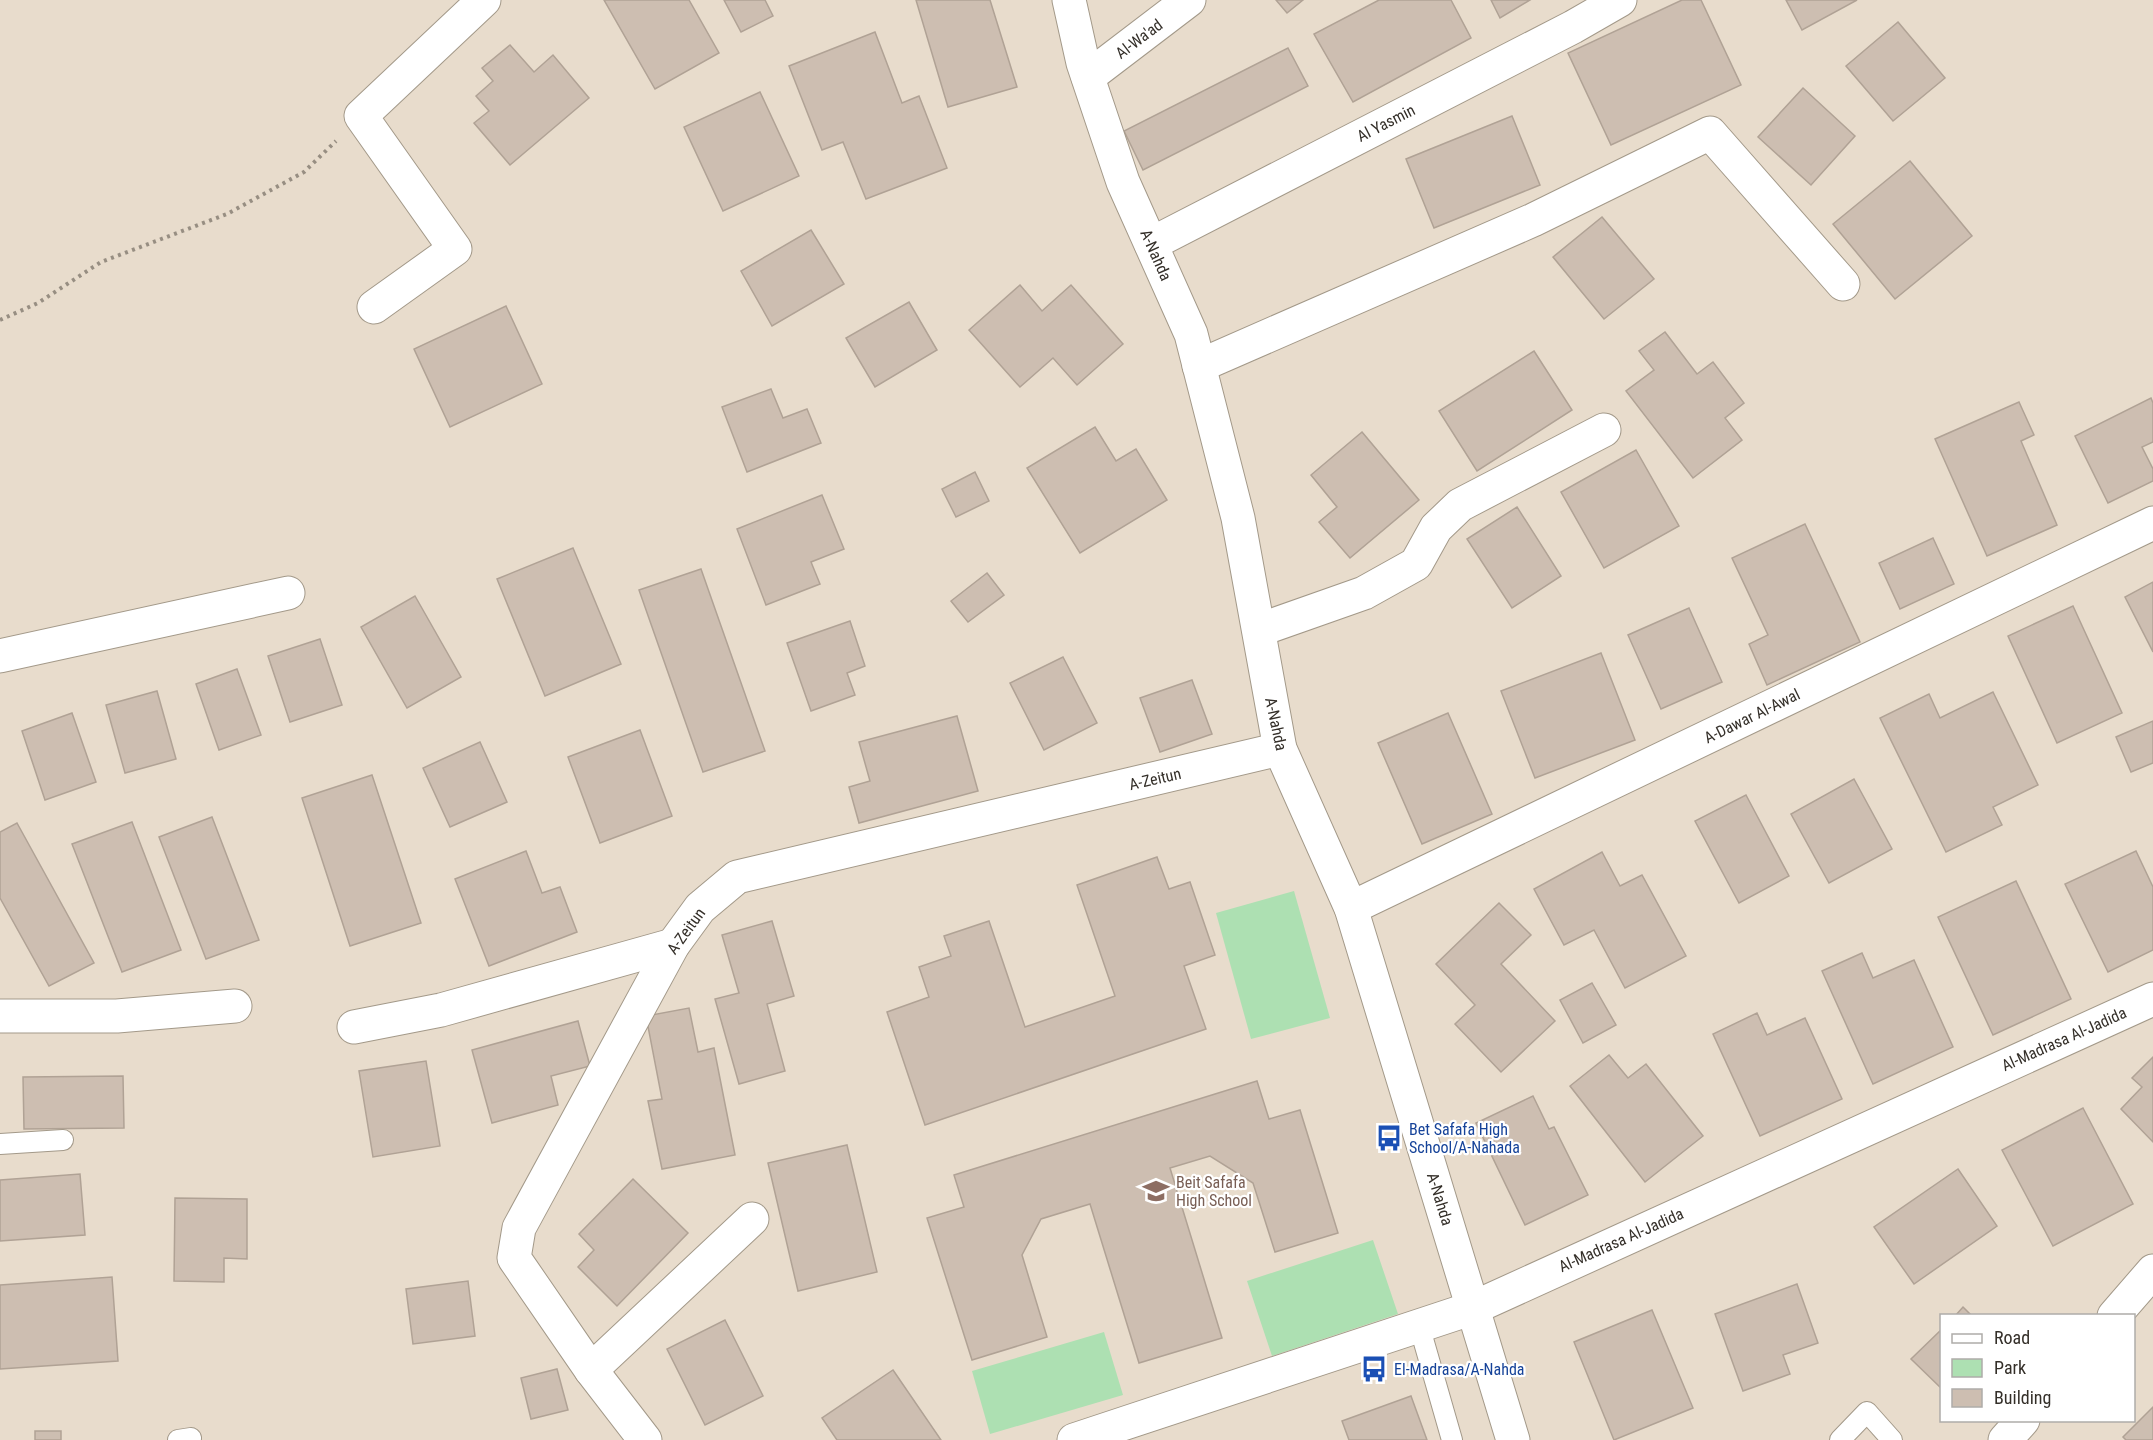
<svg xmlns="http://www.w3.org/2000/svg" width="2153" height="1440" font-family="'Roboto Condensed',sans-serif">
<style>
.green{fill:#ade0b2}
.building{fill:#cdbeb1;stroke:#b0a295;stroke-width:1.5}
.lines{fill:none;stroke-linecap:round;stroke-linejoin:round}
.service-casing{stroke:#a39989;stroke-width:22}
.minor-casing{stroke:#a39989;stroke-width:35}
.tertiary-casing{stroke:#a39989;stroke-width:35}
.path{stroke:#978e82;stroke-width:4;stroke-dasharray:3 4.5;stroke-linecap:butt}
.service{stroke:#fff;stroke-width:20}
.minor{stroke:#fff;stroke-width:33}
.tertiary{stroke:#fff;stroke-width:33}
.labels{text-anchor:middle;dominant-baseline:central;stroke-width:4.5;stroke-linejoin:round;paint-order:stroke}
.street-label{font-size:16px;fill:#342f29;stroke:#fff}
.transit-label{font-size:16px;fill:#164399;stroke:#fff;text-anchor:start}
.education-label{font-size:16px;fill:#785e54;stroke:#fff;text-anchor:start}
</style>
<rect width="100%" height="100%" fill="#e8dccc"/>
<!-- green -->
<g class="green">
<polygon points="1294,891 1330,1018 1251,1039 1216,913"/>
<polygon points="1373,1240 1398,1314 1272,1356 1247,1281"/>
<polygon points="1104,1332 1123,1395 990,1434 972,1371"/>
</g>
<!-- building -->
<g class="building">
<polygon points="604,0 689,0 719,53 655,89"/>
<polygon points="724,0 765,0 773,16 741,32"/>
<polygon points="916,0 990,0 1017,87 948,107"/>
<polygon points="1276,0 1303,0 1287,13"/>
<polygon points="1379,0 1451,0 1471,38 1353,102 1314,34"/>
<polygon points="1491,0 1530,0 1500,18"/>
<polygon points="1682,0 1701,0 1741,85 1611,145 1568,53"/>
<polygon points="1786,0 1857,0 1802,30"/>
<polygon points="1898,22 1945,78 1893,121 1846,66"/>
<polygon points="875,32 902,103 919,96 947,168 866,199 843,142 822,150 789,66"/>
<polygon points="510,45 534,72 553,55 589,98 510,165 474,123 489,111 476,96 493,81 482,68"/>
<polygon points="1288,48 1308,86 1143,170 1124,131"/>
<polygon points="1803,88 1855,136 1811,185 1758,137"/>
<polygon points="760,92 799,176 723,211 684,127"/>
<polygon points="1512,116 1540,185 1434,228 1406,159"/>
<polygon points="1910,161 1972,236 1895,299 1833,224"/>
<polygon points="1602,217 1654,279 1604,319 1553,257"/>
<polygon points="811,230 844,284 772,326 741,271"/>
<polygon points="1020,285 1042,311 1071,285 1123,344 1077,385 1053,358 1020,387 969,330"/>
<polygon points="909,302 937,350 875,387 846,338"/>
<polygon points="506,306 542,384 450,427 414,349"/>
<polygon points="1665,332 1697,374 1713,362 1744,403 1725,418 1742,440 1693,478 1626,391 1654,370 1639,351"/>
<polygon points="1534,351 1572,410 1477,471 1439,411"/>
<polygon points="771,389 783,418 807,409 821,443 747,472 722,407"/>
<polygon points="2151,398 2153,403 2153,442 2142,447 2153,469 2153,481 2108,503 2075,436"/>
<polygon points="2019,402 2034,435 2021,441 2057,525 1987,556 1935,439"/>
<polygon points="1095,427 1116,461 1136,449 1167,500 1080,553 1027,468"/>
<polygon points="1362,432 1419,500 1350,558 1319,522 1337,507 1311,475"/>
<polygon points="1636,450 1679,526 1604,568 1561,492"/>
<polygon points="975,472 989,501 956,517 942,489"/>
<polygon points="822,495 844,549 811,562 820,584 766,605 737,529"/>
<polygon points="1517,507 1561,576 1512,608 1467,539"/>
<polygon points="1805,524 1860,642 1767,685 1749,644 1768,635 1732,558"/>
<polygon points="1933,538 1954,584 1900,609 1879,563"/>
<polygon points="573,548 621,664 545,696 497,579"/>
<polygon points="701,569 765,751 703,772 639,590"/>
<polygon points="987,573 1004,595 968,622 951,601"/>
<polygon points="2153,582 2153,652 2125,597"/>
<polygon points="415,596 461,677 407,708 361,627"/>
<polygon points="2073,606 2122,713 2057,743 2008,636"/>
<polygon points="1689,608 1722,682 1661,709 1628,635"/>
<polygon points="850,621 865,666 847,673 855,695 811,711 787,643"/>
<polygon points="320,639 342,705 290,722 268,656"/>
<polygon points="1601,653 1635,740 1535,778 1501,691"/>
<polygon points="1063,657 1097,723 1044,750 1010,683"/>
<polygon points="237,669 261,735 219,750 196,684"/>
<polygon points="1192,680 1212,734 1160,752 1140,698"/>
<polygon points="157,691 176,759 125,773 106,705"/>
<polygon points="1993,692 2038,785 1993,807 2002,825 1946,852 1880,718 1929,694 1940,718"/>
<polygon points="72,713 96,782 45,800 22,731"/>
<polygon points="1448,713 1492,814 1422,844 1378,743"/>
<polygon points="957,716 978,791 859,823 849,787 870,781 859,742"/>
<polygon points="2153,721 2153,763 2131,772 2116,737"/>
<polygon points="640,730 672,816 600,843 568,757"/>
<polygon points="480,742 507,802 450,827 423,768"/>
<polygon points="372,775 421,923 350,946 302,798"/>
<polygon points="1854,779 1892,849 1829,883 1791,814"/>
<polygon points="1746,795 1789,876 1739,903 1695,821"/>
<polygon points="212,817 259,940 206,959 159,837"/>
<polygon points="132,822 181,950 122,972 72,844"/>
<polygon points="17,823 94,963 49,986 0,898 0,832"/>
<polygon points="526,851 542,893 560,887 577,932 489,966 455,879"/>
<polygon points="2136,851 2153,887 2153,950 2108,972 2065,884"/>
<polygon points="1602,852 1620,886 1642,875 1686,956 1625,988 1594,930 1564,945 1534,889"/>
<polygon points="1157,857 1169,889 1190,882 1215,955 1184,966 1206,1029 925,1125 887,1012 929,997 919,967 951,956 944,936 989,921 1025,1027 1115,996 1077,885"/>
<polygon points="2016,881 2071,999 1993,1035 1938,917"/>
<polygon points="1499,903 1531,935 1501,964 1555,1021 1501,1072 1455,1024 1475,1005 1436,964"/>
<polygon points="772,921 794,996 767,1004 785,1071 739,1084 715,999 739,993 722,935"/>
<polygon points="1862,953 1873,978 1914,960 1953,1047 1873,1084 1822,971"/>
<polygon points="1592,983 1616,1025 1583,1043 1560,1000"/>
<polygon points="689,1008 698,1052 714,1048 735,1155 662,1169 648,1101 662,1099 646,1016"/>
<polygon points="1757,1013 1767,1035 1805,1018 1842,1099 1760,1136 1713,1034"/>
<polygon points="578,1021 590,1066 551,1076 558,1105 492,1123 472,1050"/>
<polygon points="1609,1055 1628,1078 1646,1064 1703,1136 1645,1182 1570,1086"/>
<polygon points="2153,1057 2153,1142 2121,1109 2142,1087 2132,1078"/>
<polygon points="426,1061 440,1146 373,1157 359,1071"/>
<polygon points="123,1076 124,1128 24,1129 23,1077"/>
<polygon points="1257,1081 1269,1119 1300,1110 1338,1233 1275,1252 1253,1183 1210,1156 1170,1168 1222,1338 1139,1363 1090,1204 1041,1219 1022,1255 1047,1337 972,1360 927,1218 964,1207 954,1175"/>
<polygon points="1533,1096 1549,1129 1554,1127 1588,1195 1525,1225 1476,1123"/>
<polygon points="2083,1108 2133,1204 2053,1246 2002,1150"/>
<polygon points="847,1145 877,1272 798,1291 768,1163"/>
<polygon points="1958,1169 1997,1226 1914,1284 1874,1227"/>
<polygon points="80,1174 85,1235 0,1241 0,1180"/>
<polygon points="633,1179 688,1233 617,1306 578,1267 594,1250 579,1234"/>
<polygon points="175,1198 247,1199 247,1259 224,1258 224,1282 174,1281"/>
<polygon points="112,1277 118,1361 0,1369 0,1285"/>
<polygon points="468,1281 475,1336 413,1344 406,1289"/>
<polygon points="1797,1284 1818,1343 1783,1355 1790,1374 1743,1391 1715,1314"/>
<polygon points="1963,1307 1972,1316 1955,1316"/>
<polygon points="1652,1310 1693,1408 1614,1440 1574,1342"/>
<polygon points="725,1320 763,1396 705,1425 667,1349"/>
<polygon points="1942,1329 1942,1389 1911,1359"/>
<polygon points="557,1369 568,1410 531,1419 521,1378"/>
<polygon points="893,1370 941,1440 837,1440 822,1418"/>
<polygon points="1411,1396 1427,1440 1349,1440 1342,1421"/>
<polygon points="2153,1407 2153,1440 2126,1440 2123,1437"/>
<rect x="35" y="1431" width="26" height="9"/>
</g>
<g class="lines">
<!-- service casing -->
<g class="service-casing">
<g id="service">
<polyline points="0,1144 63,1140"/>
<polyline points="1419,1325 1452,1440"/>
<polyline points="178,1440 191,1438"/>
<polyline points="1840,1440 1867,1412 1892,1440"/>
</g>
</g>
<!-- minor casing -->
<g class="minor-casing">
<g id="minor">
<polyline points="1088,77 1189,0"/>
<polyline points="1151,244 1573,27 1620,0"/>
<polyline points="374,307 455,249 361,116 484,0"/>
<polyline points="1199,366 1533,220 1710,133 1843,284"/>
<polyline points="1259,630 1364,593 1416,564 1436,528 1460,505 1604,430"/>
<polyline points="0,656 288,593"/>
<polyline points="1351,908 2153,523"/>
<polyline points="0,1016 117,1016 235,1006"/>
<polyline points="354,1027 441,1010 673,945"/>
<polyline points="2114,1316 2153,1271"/>
<polyline points="591,1370 752,1219"/>
<polyline points="645,1440 591,1370 514,1258 519,1228 673,945 700,908 737,877 1280,749"/>
<polyline points="2005,1440 2023,1420"/>
</g>
</g>
<!-- tertiary casing -->
<g class="tertiary-casing">
<g id="tertiary">
<polyline points="1069,0 1083,63 1123,182 1191,334 1238,518 1280,749 1351,908 1513,1440"/>
<polyline points="1074,1440 1473,1308 2153,999"/>
</g>
</g>
<!-- path -->
<polyline class="path" points="0,320 38,303 101,262 227,214 304,172 336,141"/>
<!-- service -->
<use href="#service" class="service"/>
<!-- minor -->
<use href="#minor" class="minor"/>
<!-- tertiary -->
<use href="#tertiary" class="tertiary"/>
</g>
<!-- icons -->
<defs>
<g id="bus-bare" transform="scale(2.07)"><path d="M-5-6H5V4H4V6H2V4H-2V6H-4V4H-5ZM-3.5-4V0h7V-4ZM-3.5 1.2v1.5H-2V1.2ZM2 1.2v1.5H3.5V1.2Z" fill="#1a4fb4" stroke="#fff" stroke-width="2.5" paint-order="stroke"/></g>
<g id="school-bare" transform="scale(2.07)"><path d="M0-5L7-2L0 1L-7-2ZM-4 1L0 2.5L4 1V4Q0 6-4 4Z" fill="#8d6e63" stroke="#fff" stroke-width="2.5" paint-order="stroke"/></g>
</defs>
<g fill-rule="evenodd">
<use href="#bus-bare" x="1389" y="1138"/>
<use href="#school-bare" x="1156" y="1191"/>
<use href="#bus-bare" x="1374" y="1369"/>
</g>
<g class="labels">
<!-- street labels -->
<g class="street-label">
<text transform="translate(1139 39) rotate(-37)">Al-Wa'ad</text>
<text transform="translate(1386 123) rotate(-27)">Al Yasmin</text>
<text transform="translate(1156 255) rotate(66)">A-Nahda</text>
<text transform="translate(1752 716) rotate(-26)">A-Dawar Al-Awal</text>
<text transform="translate(1276 724) rotate(78)">A-Nahda</text>
<text transform="translate(1155 779) rotate(-13)">A-Zeitun</text>
<text transform="translate(686 931) rotate(-54)">A-Zeitun</text>
<text transform="translate(2064 1039) rotate(-24)">Al-Madrasa Al-Jadida</text>
<text transform="translate(1440 1199) rotate(73)">A-Nahda</text>
<text transform="translate(1621 1240) rotate(-24)">Al-Madrasa Al-Jadida</text>
</g>
<!-- transit labels -->
<g class="transit-label">
<text x="1409" y="1129">Bet Safafa High<tspan x="1409" dy="18">School/A-Nahada</tspan></text>
<text x="1394" y="1369">El-Madrasa/A-Nahda</text>
</g>
<!-- education labels -->
<g class="education-label">
<text x="1176" y="1182">Beit Safafa<tspan x="1176" dy="18">High School</tspan></text>
</g>
</g>
<!-- legend -->
<rect x="1940" y="1314" width="195" height="108" fill="#ffffff" stroke="#aeaca9" stroke-width="1.5"/>
<rect x="1952" y="1334" width="30" height="9" fill="#ffffff" stroke="#aeaca9" stroke-width="1.5"/>
<text x="1994" y="1344" font-size="18" fill="#342f29">Road</text>
<rect x="1952" y="1359" width="30" height="18" fill="#ade0b2" stroke="#aeaca9" stroke-width="1.5"/>
<text x="1994" y="1374" font-size="18" fill="#342f29">Park</text>
<rect x="1952" y="1389" width="30" height="18" fill="#cdbeb1" stroke="#aeaca9" stroke-width="1.5"/>
<text x="1994" y="1404" font-size="18" fill="#342f29">Building</text>
</svg>
